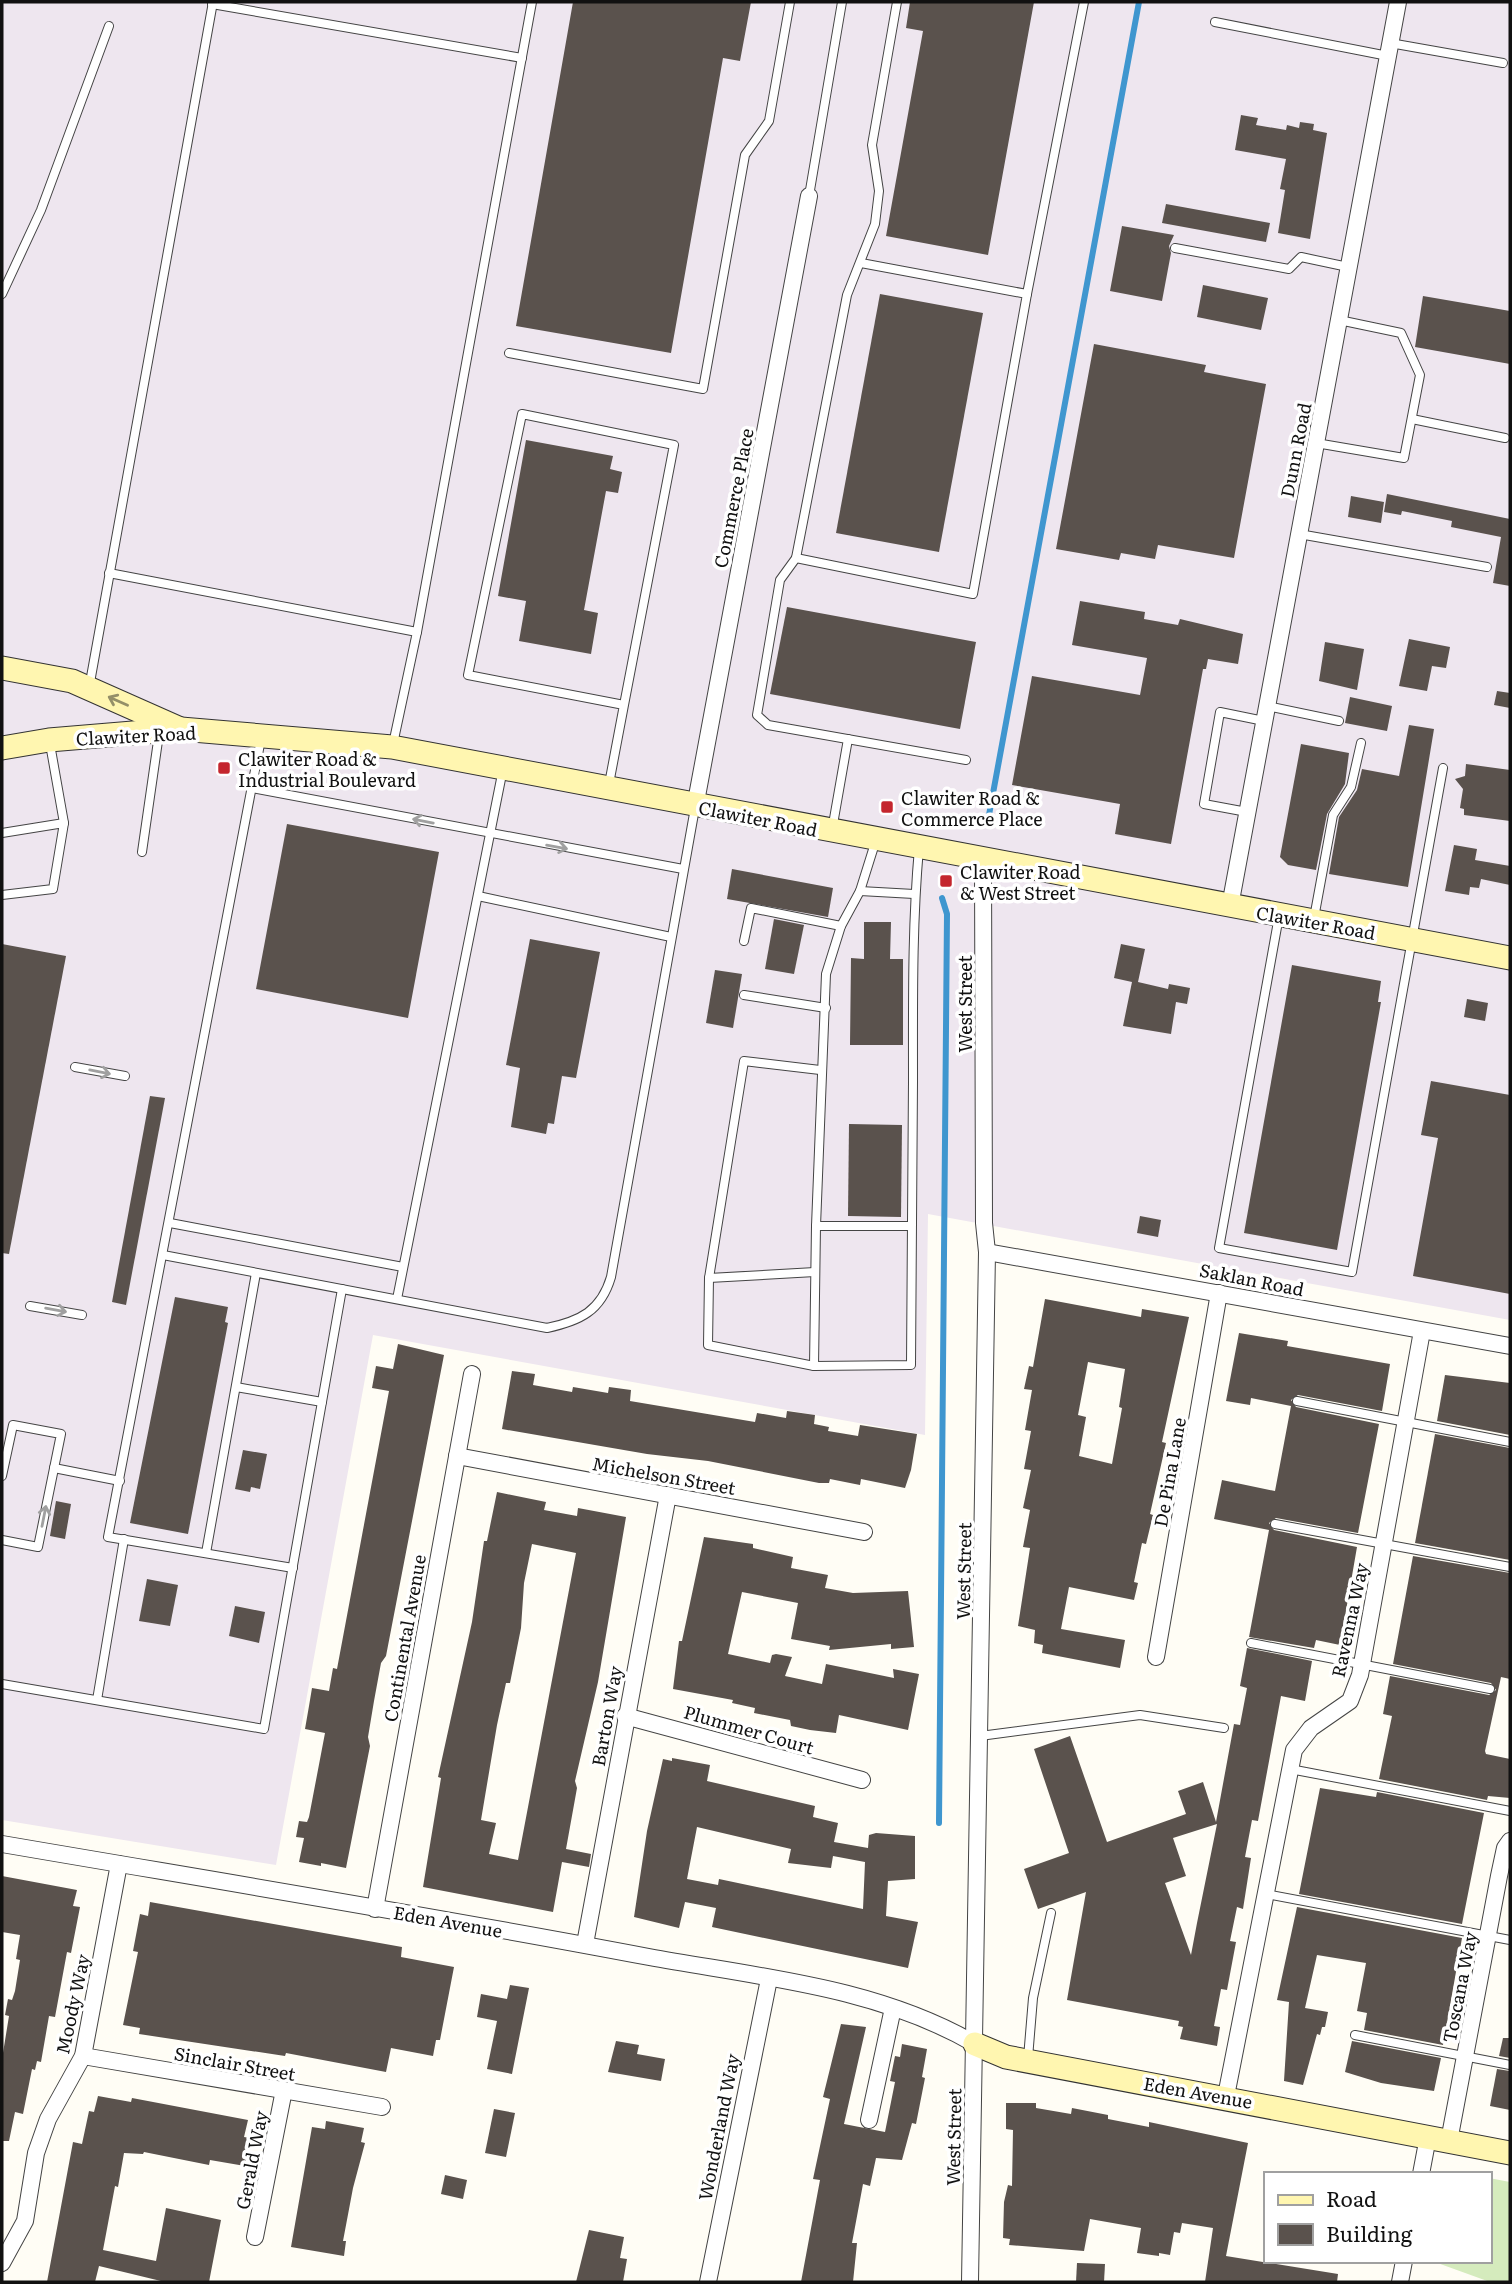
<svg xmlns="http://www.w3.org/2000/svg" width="1512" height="2284" font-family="Literata,serif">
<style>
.industrial{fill:#eee6ef}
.green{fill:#d5ebbd}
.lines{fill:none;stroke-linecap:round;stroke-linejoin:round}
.stream{stroke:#3f96cf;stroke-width:6}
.building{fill:#5a524d;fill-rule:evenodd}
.lane-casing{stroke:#444;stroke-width:10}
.street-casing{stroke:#444;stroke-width:18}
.secondary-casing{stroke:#333;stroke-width:25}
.lane{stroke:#fff;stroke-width:8}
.street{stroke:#fff;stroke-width:16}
.secondary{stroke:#fff6b0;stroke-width:23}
.oneway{stroke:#948f68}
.oneway2{stroke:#a0a0a0}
.poi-dot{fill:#c4262e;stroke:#fff;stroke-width:2.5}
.labels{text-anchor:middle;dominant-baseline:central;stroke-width:7;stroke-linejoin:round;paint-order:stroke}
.street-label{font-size:18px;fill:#111;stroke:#fff}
.poi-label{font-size:18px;fill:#111;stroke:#fff;text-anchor:start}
</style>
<rect width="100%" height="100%" fill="#fffdf5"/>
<!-- industrial -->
<polygon class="industrial" points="2,2 1510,2 1510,1320 928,1214 925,1435 373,1335 276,1865 2,1820"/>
<!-- green -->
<polygon class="green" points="1489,2178 1510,2182 1510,2282 1490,2282 1432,2261 1489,2261"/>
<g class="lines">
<!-- stream -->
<g class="stream">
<polyline points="989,815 1139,2"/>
<polyline points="939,1823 947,914 942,898"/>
</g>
</g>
<!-- building -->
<g class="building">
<polygon points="573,2 751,2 740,61 723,58 671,353 516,326"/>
<polygon points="910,2 1034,2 988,255 886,236 923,31 906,28"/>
<polygon points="1241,115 1258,118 1256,125 1286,130 1287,125 1299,128 1300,122 1314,124 1313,130 1327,133 1310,239 1278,233 1285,190 1280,189 1286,159 1235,150"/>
<polygon points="1166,204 1270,223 1266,242 1162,223"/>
<polygon points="1122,226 1174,235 1169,246 1171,253 1162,301 1110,291"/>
<polygon points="1203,285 1268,298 1261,330 1197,317"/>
<polygon points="880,294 983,313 939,552 836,533"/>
<polygon points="1423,296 1510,311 1510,364 1415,347"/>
<polygon points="1094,344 1206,365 1204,372 1266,384 1234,558 1158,545 1155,559 1121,553 1119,560 1056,549"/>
<polygon points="526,440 613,456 610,469 622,472 618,493 606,491 584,610 598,613 591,654 519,641 526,601 498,596"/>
<polygon points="1387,494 1510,519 1510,586 1493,583 1501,537 1451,527 1452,521 1402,511 1401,515 1384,512"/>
<polygon points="1351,496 1384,502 1381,523 1348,517"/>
<polygon points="1080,601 1145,612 1144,619 1178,625 1180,619 1243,634 1238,664 1208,659 1206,669 1203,669 1171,844 1115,834 1120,804 1012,785 1032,676 1140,695 1147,658 1072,645"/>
<polygon points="787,607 976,642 960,729 770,694"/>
<polygon points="1409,639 1450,647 1446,668 1432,666 1427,691 1399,686"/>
<polygon points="1325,642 1364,649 1357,690 1319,681"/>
<polygon points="1497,691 1510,693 1510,708 1494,705"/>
<polygon points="1350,697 1392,706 1387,731 1345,723"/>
<polygon points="1409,725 1434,729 1408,887 1329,874 1339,817 1357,790 1362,769 1399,776"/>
<polygon points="1301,744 1349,753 1345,784 1327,814 1316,870 1288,865 1280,857"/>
<polygon points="1466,764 1510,770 1510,821 1464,815 1464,809 1460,808 1463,789 1455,779 1465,776"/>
<polygon points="287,824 439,852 408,1018 256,989"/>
<polygon points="1454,845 1477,849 1475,860 1510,866 1510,885 1481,879 1479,888 1470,887 1469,895 1445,891"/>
<polygon points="732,869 833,888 828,917 727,899"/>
<polygon points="774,919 804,925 794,974 765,969"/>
<polygon points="864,922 891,922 890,959 903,959 903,1045 850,1045 851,958 864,959"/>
<polygon points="530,939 600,952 576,1078 562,1076 554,1124 548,1123 546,1134 511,1127 520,1068 506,1065"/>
<polygon points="2,944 66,956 9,1254 2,1253"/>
<polygon points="1121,944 1145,949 1138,982 1168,989 1169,984 1190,988 1187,1004 1176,1002 1171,1034 1123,1026 1132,982 1114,978"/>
<polygon points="1292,965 1381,981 1378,1002 1381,1002 1337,1250 1244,1233"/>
<polygon points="715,970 742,974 733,1028 706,1023"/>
<polygon points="1467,999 1488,1003 1485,1021 1464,1017"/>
<polygon points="1431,1081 1510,1095 1510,1294 1413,1276 1438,1138 1421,1135"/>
<polygon points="150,1096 165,1098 126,1305 112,1302"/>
<polygon points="849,1124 902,1125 901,1217 848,1216"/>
<polygon points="1140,1216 1161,1220 1158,1237 1137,1233"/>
<polygon points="175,1297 228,1307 225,1322 228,1323 188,1534 130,1523"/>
<path d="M1045,1299L1141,1317L1142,1309L1189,1317L1162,1442L1166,1443L1150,1514L1153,1515L1146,1544L1142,1543L1134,1582L1138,1583L1134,1600L1069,1587L1061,1629L1125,1640L1120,1668L1042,1653L1043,1645L1034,1643L1035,1630L1018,1626L1030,1548L1023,1547L1030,1510L1023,1508L1031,1470L1024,1469L1031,1431L1025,1430L1032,1390L1024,1389L1029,1366L1033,1367ZM1088,1362L1125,1369L1119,1407L1122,1408L1112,1464L1079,1456L1086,1417L1078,1415Z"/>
<polygon points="1239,1333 1288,1341 1287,1346 1390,1364 1382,1411 1298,1395 1291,1400 1296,1407 1379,1424 1358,1533 1276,1518 1269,1523 1274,1530 1357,1547 1340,1645 1316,1640 1314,1648 1249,1637 1269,1530 1214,1519 1222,1480 1275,1491 1291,1406 1251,1398 1250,1405 1226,1401"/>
<polygon points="398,1344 444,1355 386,1656 381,1663 374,1701 368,1737 370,1746 346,1868 321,1863 321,1866 299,1862 304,1838 296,1837 299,1821 307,1822 309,1817 325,1733 305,1729 309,1706 312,1688 329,1691 333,1668 337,1669 389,1391 372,1388 376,1366 393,1369"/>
<polygon points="512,1371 535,1374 533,1385 572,1392 573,1387 608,1393 609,1387 631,1390 630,1401 755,1422 757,1413 786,1418 787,1411 815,1415 814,1424 829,1427 828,1431 858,1436 860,1425 917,1434 911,1470 905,1488 861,1479 860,1485 830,1479 829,1483 819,1483 708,1461 647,1454 502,1429"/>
<polygon points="1445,1375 1510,1383 1510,1435 1437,1421"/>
<polygon points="1435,1434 1510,1448 1510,1560 1415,1543"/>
<polygon points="243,1450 267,1454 260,1489 251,1487 250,1492 235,1489"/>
<path d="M497,1492L546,1502L544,1510L577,1516L578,1508L626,1517L598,1682L575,1781L577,1788L566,1849L591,1854L589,1867L562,1862L553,1912L423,1887L441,1778L438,1777L472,1622L484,1541H487ZM532,1544L576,1553L518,1860L489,1854L496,1823L481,1820L497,1725L506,1683H510L521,1628L524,1583Z"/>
<polygon points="56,1501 71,1504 65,1539 50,1536"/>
<polygon points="704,1537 753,1544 753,1548 793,1557 791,1568 828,1575 825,1588 853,1593 908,1591 914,1647 891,1649 891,1644 829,1650 830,1646 791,1639 798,1603 742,1592 728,1654 770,1663 772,1655 776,1654 792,1657 785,1676 822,1684 826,1664 894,1678 893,1669 919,1674 908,1730 839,1715 836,1733 810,1730 791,1726 790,1720 754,1713 755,1708 732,1703 733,1700 673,1689 679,1641 682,1641"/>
<polygon points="1413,1556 1510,1573 1510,1679 1501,1677 1485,1751 1486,1754 1510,1759 1510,1798 1488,1796 1487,1800 1379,1779 1392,1716 1383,1714 1390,1676 1489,1695 1496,1690 1491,1683 1393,1664"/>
<polygon points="147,1579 178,1585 170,1626 139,1621"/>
<polygon points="235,1606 265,1612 259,1643 229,1636"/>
<path d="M1247,1648L1312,1661L1305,1701L1281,1696L1258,1821L1252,1820L1245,1857L1251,1858L1243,1909L1237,1907L1230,1941L1236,1942L1227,1990L1221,1989L1214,2026L1220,2027L1217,2046L1180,2039L1183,2027L1178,2026L1179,2021L1067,2000L1086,1892L1038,1909L1024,1869L1069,1853L1034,1749L1070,1736L1107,1842L1186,1814L1178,1791L1203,1782L1216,1822L1234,1724L1240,1725L1247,1688L1240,1686ZM1217,1824L1197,1923L1191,1955L1165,1883L1186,1876L1173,1838Z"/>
<path d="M672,1758L710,1765L707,1781L815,1806L813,1817L838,1823L834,1842L868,1848L869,1835L876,1833L915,1836V1879L888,1881L886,1916L918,1922L908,1968L712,1927L716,1908L685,1902L679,1928L634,1917L647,1831L663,1759L672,1761ZM697,1827L791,1849L788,1863L831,1868L833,1856L865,1862L863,1909L719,1879L718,1885L687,1879Z"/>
<polygon points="1320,1788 1376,1797 1377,1792 1484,1813 1462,1924 1299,1894"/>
<polygon points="2,1876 77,1890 73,1906 80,1907 71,1953 67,1952 55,2017 49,2016 41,2062 37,2061 35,2070 32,2069 23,2114 15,2112 9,2141 2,2141 2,2059 9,2016 5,2015 8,1999 12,2000 15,1991 20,1960 16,1959 20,1935 2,1932"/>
<polygon points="150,1902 402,1947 401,1957 454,1967 440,2040 436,2040 433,2056 391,2048 386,2072 286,2053 285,2056 139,2034 140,2028 123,2025 138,1952 133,1951 140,1914 148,1916"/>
<polygon points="1297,1907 1462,1938 1443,2045 1364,2030 1367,2013 1357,2011 1366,1963 1317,1955 1305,2008 1328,2012 1325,2027 1322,2027 1320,2035 1317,2034 1303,2085 1284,2081 1289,2002 1277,2000"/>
<polygon points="510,1985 529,1988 512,2074 487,2069 497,2021 477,2017 481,1994 507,1999"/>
<polygon points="841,2024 866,2027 844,2124 885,2132 895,2082 890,2081 895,2056 900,2057 902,2044 927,2049 922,2077 925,2078 916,2124 912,2123 902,2160 876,2158 870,2186 863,2184 852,2243 857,2243 853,2282 801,2282 820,2180 813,2179 830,2099 823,2097"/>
<polygon points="1503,2038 1510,2038 1510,2058 1499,2056"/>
<polygon points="616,2041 639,2045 637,2054 665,2059 661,2081 608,2072"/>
<polygon points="1352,2041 1441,2058 1434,2091 1381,2083 1345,2072"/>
<polygon points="1497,2069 1510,2071 1510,2110 1490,2106"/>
<polygon points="98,2096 131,2102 132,2098 248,2120 244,2137 250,2138 245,2166 210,2160 209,2165 144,2152 143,2154 124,2153 118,2187 115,2186 103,2250 156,2261 166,2208 221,2220 209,2282 165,2282 99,2266 95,2282 47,2282 73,2142 82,2144 89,2111 94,2112"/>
<polygon points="1006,2103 1036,2103 1036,2108 1071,2114 1072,2108 1108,2115 1108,2119 1149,2127 1149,2122 1248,2143 1226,2256 1338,2274 1337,2282 1205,2282 1213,2228 1182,2223 1180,2233 1174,2232 1170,2255 1159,2253 1159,2256 1137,2253 1141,2228 1090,2219 1084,2251 1009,2245 1010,2239 1003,2238 1004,2202 1008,2185 1012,2186 1013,2130 1006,2129"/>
<polygon points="494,2109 515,2113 506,2157 485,2153"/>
<polygon points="326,2121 364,2128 361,2142 365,2143 353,2188 343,2241 346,2241 344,2256 291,2247 312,2127 325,2129"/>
<polygon points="445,2175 467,2180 463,2199 441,2194"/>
<polygon points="589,2230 624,2237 620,2258 627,2259 623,2282 576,2282"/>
<polygon points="1077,2263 1105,2264 1104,2282 1076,2282"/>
</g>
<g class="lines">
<!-- lane casing -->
<g class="lane-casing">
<g id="lane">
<polyline points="897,2 872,145 879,191 875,224 847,295 796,558 780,580 757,715 768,725 966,760"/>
<polyline points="212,4 522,58"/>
<polyline points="1215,22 1388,56"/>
<polyline points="1390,43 1503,63"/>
<polyline points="809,196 842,2"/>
<polyline points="1175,248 1289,269 1301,257 1348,267"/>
<polyline points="2,294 41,210 109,26"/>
<polyline points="1027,294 1084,2"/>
<polyline points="509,353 703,389 745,155 769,121 790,2"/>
<polyline points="1412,419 1505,438"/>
<polyline points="1316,443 1404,458 1420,375 1401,333 1339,320"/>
<polyline points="1299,534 1487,567"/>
<polyline points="796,558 973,594 1027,294 861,263"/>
<polyline points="109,573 417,632 393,744"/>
<polyline points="417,632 532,2"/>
<polyline points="89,688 213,2"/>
<polyline points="1267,706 1339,721"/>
<polyline points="261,739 108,1537 293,1568"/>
<polyline points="50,744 64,823"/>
<polyline points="609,784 624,705 468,675 522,414 674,445 624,705"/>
<polyline points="252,788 683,869"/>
<polyline points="1247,812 1204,804 1220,712 1264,721"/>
<polyline points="832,830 848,739"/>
<polyline points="2,833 64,823 53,889 2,895"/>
<polyline points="142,852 159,734"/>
<polyline points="860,891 914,894"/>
<polyline points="478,896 671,937"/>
<polyline points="1279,916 1219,1248 1352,1272 1443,768"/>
<polyline points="1314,918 1333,815 1351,787 1361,743"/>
<polyline points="744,941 751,908 841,926"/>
<polyline points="744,995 826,1008"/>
<polyline points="75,1067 125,1076"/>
<polyline points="170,1223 403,1267"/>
<polyline points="816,1226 826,974 841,926 860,891 876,840"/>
<path d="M912,1226H816L814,1366L911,1365C912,1270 912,1176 913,1082C913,1004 912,926 919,848"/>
<path d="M163,1255L547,1328C580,1321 601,1311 611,1277L695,808"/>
<polyline points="815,1272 709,1278 744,1061 820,1070"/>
<polyline points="709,1278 708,1345 814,1366"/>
<polyline points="397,1299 503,769"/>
<polyline points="30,1306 82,1315"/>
<polyline points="236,1387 322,1402"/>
<polyline points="1297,1401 1510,1442"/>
<polyline points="54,1468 120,1481"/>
<polyline points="2,1476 13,1425 61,1434 38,1547 2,1540"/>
<polyline points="1275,1524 1510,1567"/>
<polyline points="206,1553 256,1273"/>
<polyline points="1251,1643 1490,1689"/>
<polyline points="2,1684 264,1729 342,1289"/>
<polyline points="97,1700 124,1539"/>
<polyline points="980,1736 1140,1715 1224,1728"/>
<polyline points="1290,1769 1510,1811"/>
<polyline points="1266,1894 1510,1940"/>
<polyline points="1355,2035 1510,2065"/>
<polyline points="1028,2058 1033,1998 1051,1913"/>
</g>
</g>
<!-- street casing -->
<g class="street-casing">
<g id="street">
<polyline points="695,807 809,196"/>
<polyline points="1230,906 1398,2"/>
<polyline points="987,1252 1510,1346"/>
<polyline points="457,1456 864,1532"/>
<polyline points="1156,1657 1219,1293"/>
<polyline points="625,1716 862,1780"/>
<path d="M2,1844C218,1881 434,1916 649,1957C759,1977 877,1987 975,2044"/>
<polyline points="375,1909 472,1374"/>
<polyline points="585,1944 668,1495"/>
<polyline points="83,2056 382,2107"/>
<polyline points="1226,2096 1294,1750 1311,1728 1350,1701 1360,1675 1422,1331"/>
<polyline points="869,2120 893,2008"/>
<polyline points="1449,2141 1499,1876 1505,1848 1510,1841"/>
<polyline points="1421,2174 1428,2137"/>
<polyline points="255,2237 284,2090"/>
<polyline points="2,2263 25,2221 36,2153 48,2119 83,2056 119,1864"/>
<polyline points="708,2282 769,1979"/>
<polyline points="970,2282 987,1252 984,1223 983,860"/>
<polyline points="1400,2282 1404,2261"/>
</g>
</g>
<!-- secondary casing -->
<g class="secondary-casing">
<g id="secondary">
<polyline points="2,668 72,681 178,728"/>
<polyline points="2,748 49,740 181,729 392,747 1510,958"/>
<polyline points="975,2044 1006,2057 1510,2153"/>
</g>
</g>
<!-- lane -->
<use href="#lane" class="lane"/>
<!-- street -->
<use href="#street" class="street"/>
<!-- secondary -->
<use href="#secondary" class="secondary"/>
</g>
<!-- one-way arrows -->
<defs><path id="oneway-shaft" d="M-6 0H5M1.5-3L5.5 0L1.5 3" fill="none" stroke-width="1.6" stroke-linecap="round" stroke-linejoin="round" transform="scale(1.75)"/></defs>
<use class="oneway" href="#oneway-shaft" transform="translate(118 701) rotate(-156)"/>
<g class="oneway2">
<use href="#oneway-shaft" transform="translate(423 821) rotate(-169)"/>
<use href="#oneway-shaft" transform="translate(557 847) rotate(10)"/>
<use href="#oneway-shaft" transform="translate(100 1072) rotate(11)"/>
<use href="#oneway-shaft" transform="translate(56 1310) rotate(10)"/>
<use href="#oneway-shaft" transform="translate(44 1516) rotate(-79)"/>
</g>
<!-- markers -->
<g class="poi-dot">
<rect x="217" y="761" width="14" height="14" rx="3.5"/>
<rect x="880" y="800" width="14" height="14" rx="3.5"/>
<rect x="939" y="874" width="14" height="14" rx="3.5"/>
</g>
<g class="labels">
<!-- street labels -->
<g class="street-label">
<text transform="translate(1295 450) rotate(-79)">Dunn Road</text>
<text transform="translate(733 498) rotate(-79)">Commerce Place</text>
<text transform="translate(136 735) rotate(-3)">Clawiter Road</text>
<text transform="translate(758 818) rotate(11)">Clawiter Road</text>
<text transform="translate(1316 922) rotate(10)">Clawiter Road</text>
<text transform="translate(964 1004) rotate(-90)">West Street</text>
<text transform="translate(1252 1279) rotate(11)">Saklan Road</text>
<text transform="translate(1169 1472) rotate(-80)">De Pina Lane</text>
<text transform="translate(664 1475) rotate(10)">Michelson Street</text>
<text transform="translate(963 1571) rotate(-89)">West Street</text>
<text transform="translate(1349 1620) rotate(-78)">Ravenna Way</text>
<text transform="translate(404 1638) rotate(-80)">Continental Avenue</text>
<text transform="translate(606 1716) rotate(-80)">Barton Way</text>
<text transform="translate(749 1729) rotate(16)">Plummer Court</text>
<text transform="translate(448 1921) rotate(10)">Eden Avenue</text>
<text transform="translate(1459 1987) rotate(-79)">Toscana Way</text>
<text transform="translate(72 2004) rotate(-78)">Moody Way</text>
<text transform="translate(235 2063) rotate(10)">Sinclair Street</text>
<text transform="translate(1198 2092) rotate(10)">Eden Avenue</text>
<text transform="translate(718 2127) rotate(-79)">Wonderland Way</text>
<text transform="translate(953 2137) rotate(-89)">West Street</text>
<text transform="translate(251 2160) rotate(-79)">Gerald Way</text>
</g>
<!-- poi labels -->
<g class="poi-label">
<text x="238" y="758">Clawiter Road &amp;<tspan x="238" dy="21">Industrial Boulevard</tspan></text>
<text x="901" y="797">Clawiter Road &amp;<tspan x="901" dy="21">Commerce Place</tspan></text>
<text x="960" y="871">Clawiter Road<tspan x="960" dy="21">&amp; West Street</tspan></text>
</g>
</g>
<!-- border -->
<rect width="1512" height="2284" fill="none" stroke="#111111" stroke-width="7"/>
<!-- legend -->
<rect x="1264" y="2172" width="228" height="91" fill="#ffffff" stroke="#a0a0a0" stroke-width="2"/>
<rect x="1278" y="2195" width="35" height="10" fill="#fff6b0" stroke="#a0a0a0" stroke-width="2"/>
<text x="1326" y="2207" font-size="21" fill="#111111">Road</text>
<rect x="1278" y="2224" width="35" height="21" fill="#5a524d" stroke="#a0a0a0" stroke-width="2"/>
<text x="1326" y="2242" font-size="21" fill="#111111">Building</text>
</svg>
